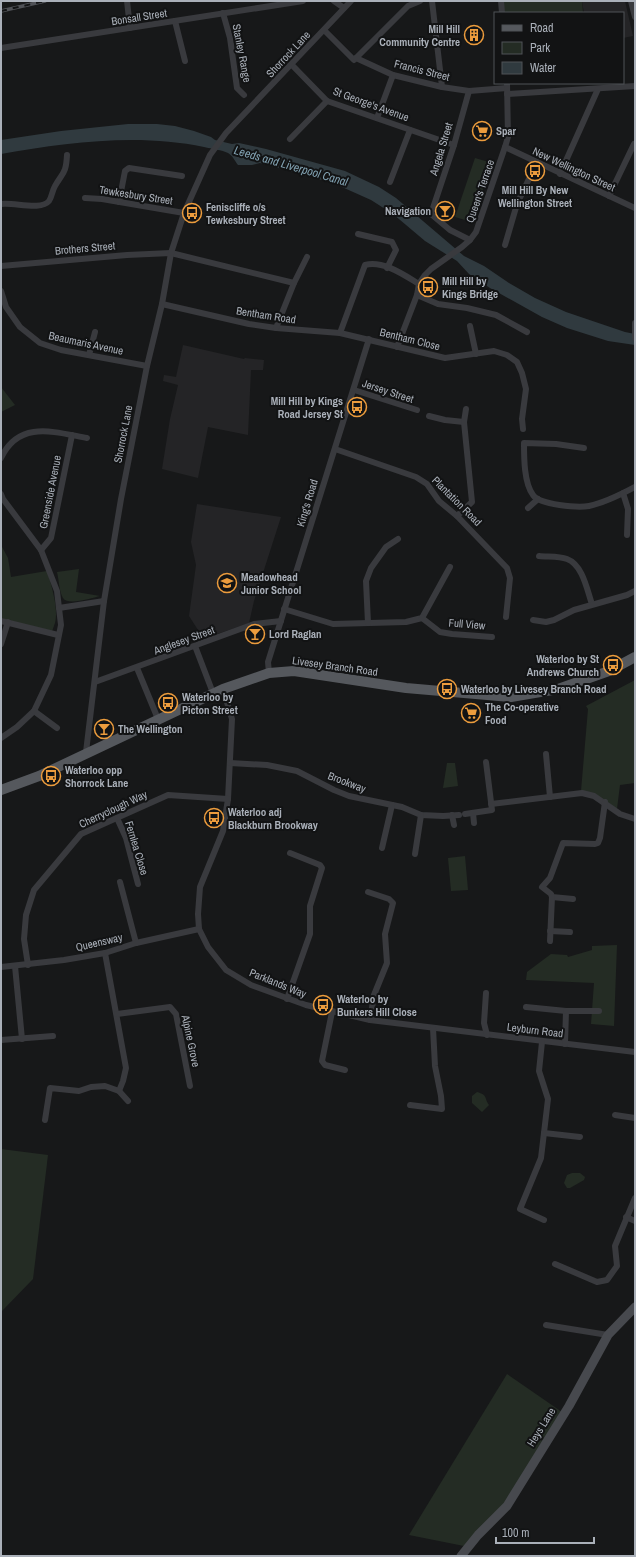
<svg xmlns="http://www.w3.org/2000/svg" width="636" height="1557" font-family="'Archivo Narrow',sans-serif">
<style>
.built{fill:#242426}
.green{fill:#242c24}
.water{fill:#303a3f}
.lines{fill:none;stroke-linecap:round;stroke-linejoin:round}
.street{stroke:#393a3e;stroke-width:6}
.secondary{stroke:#47494e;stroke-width:9}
.primary{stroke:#55585d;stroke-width:10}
.rail-casing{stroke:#505257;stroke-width:3.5}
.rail{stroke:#121314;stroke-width:2;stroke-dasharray:6;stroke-linecap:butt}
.labels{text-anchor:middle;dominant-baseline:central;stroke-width:4;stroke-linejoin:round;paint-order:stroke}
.street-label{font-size:11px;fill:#aab0b9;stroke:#121314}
.poi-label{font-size:11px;font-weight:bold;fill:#aab0b9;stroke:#121314;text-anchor:start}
.water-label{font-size:12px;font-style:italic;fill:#82a2b2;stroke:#121314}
</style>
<rect width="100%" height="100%" fill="#171819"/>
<!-- built -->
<g class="built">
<polygon points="582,1 625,1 633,36 623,38 623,13 584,13"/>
<polygon points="183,345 244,359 245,358 264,360 263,370 251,370 248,435 208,427 198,478 162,469 170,419 178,385 163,381 164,375 176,377"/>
<polygon points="197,504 281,517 254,601 249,623 209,637 200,633 189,616 196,565 191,542"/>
</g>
<!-- green -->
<g class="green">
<polygon points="503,1 582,1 583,13 503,13"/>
<polygon points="475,158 492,163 472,222 455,217"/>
<polygon points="1,387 15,405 1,412"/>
<path d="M1,545L8,558L11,577L47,571C51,583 59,610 55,623C54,626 53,628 52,632L1,618Z"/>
<path d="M79,569L76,592L100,596C92,598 68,606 63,598C59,591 59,580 57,572Z"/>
<polygon points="635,680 635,783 620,785 617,809 581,791 588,709 586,706"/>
<polygon points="447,763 455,763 458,786 443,788"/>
<polygon points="465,856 468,890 451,891 448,858"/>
<polygon points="617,945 614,1026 591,1024 594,983 526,980 527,972 551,954 567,955 568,957 592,950 592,946"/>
<path d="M477,1092C488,1095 484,1098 489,1105L482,1112L472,1103V1096Z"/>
<polygon points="1,1149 48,1155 33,1279 1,1312"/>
<polygon points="572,1173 580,1173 585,1177 584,1180 570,1188 567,1188 564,1183 567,1175"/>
<polygon points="507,1374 562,1412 505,1505 464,1546 409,1535"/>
</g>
<!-- water -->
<path class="water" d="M128,124H157L175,126L194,131L211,137L215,140L232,144L239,143L266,149L345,171L379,187L396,198L464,256L484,266L509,283L535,298L566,312L625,332L635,334V345L608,341L567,328L542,317L490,288L469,274L457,261L425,241L393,214L371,200L333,183L260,163L252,165H238C235,161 232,155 228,153C222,150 212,149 204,147C140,133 66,142 1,154V140L61,131Z"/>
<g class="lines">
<!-- street -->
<g class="street">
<polyline points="127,1 130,28"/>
<polyline points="334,1 344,8"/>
<polyline points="432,1 442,87"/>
<polyline points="501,1 502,13"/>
<polyline points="631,1 635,17"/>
<polyline points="223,13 230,38 237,88 244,95"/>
<polyline points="175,21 185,61"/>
<polyline points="324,30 354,60 356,58 393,75 442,87 469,91 507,88"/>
<polyline points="1,48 303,1"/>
<polyline points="356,58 408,6 420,1"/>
<polyline points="292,65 327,101 454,145"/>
<polyline points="469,91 454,145 431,214 450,230 470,240"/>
<polyline points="507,94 635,86"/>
<polyline points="377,118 393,75"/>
<polyline points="290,139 327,101"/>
<polyline points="505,147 635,208"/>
<polyline points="560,174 598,89"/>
<polyline points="390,182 410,130"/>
<polyline points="609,196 634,144"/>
<polyline points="85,198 102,199 184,213"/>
<polyline points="119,202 125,171 129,168 182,176"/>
<path d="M1,204C14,202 41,211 49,201C52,197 52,191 55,186C63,172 66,174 67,155"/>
<polyline points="358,234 392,242 396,250 387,268"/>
<polyline points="505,245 517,204 537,162"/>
<polyline points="1,266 127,255 171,253 294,283"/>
<polyline points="1,291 6,307 20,327 40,343 61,350 147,366"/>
<polyline points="417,295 438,304 467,308 496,315 527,332"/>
<polyline points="162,304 249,324 276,328 340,333 445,358 494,351 507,355 517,362 522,373 526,389 522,419 523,429"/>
<polyline points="635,323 635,338"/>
<polyline points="470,326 476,354"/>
<polyline points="276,328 294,283 307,257"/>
<path d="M340,333L365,265C383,260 404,275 419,284"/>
<polyline points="397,347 417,295 419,284 425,275 431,269 462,247 470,240 476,232 505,147 508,137 507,83"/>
<polyline points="89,355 95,332"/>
<polyline points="354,390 417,410"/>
<polyline points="429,416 445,420 464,422"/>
<path d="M584,448L556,444L524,443C524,458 524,483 533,495C540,505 578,508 589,506C604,503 622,494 635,487"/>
<polyline points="335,449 416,477 427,484 439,501 457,516 507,568 510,578 506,617"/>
<path d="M1,458C19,420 54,432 87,438"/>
<polyline points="623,493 628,509 627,535"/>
<polyline points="1,494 3,499 41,550 57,591 61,625 51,675 34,711 17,727 1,738"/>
<polyline points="528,508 538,499"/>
<polyline points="457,516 472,502 464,422 466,409"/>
<polyline points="41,550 51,538 72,435"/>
<path d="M539,556C547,557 559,556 567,559C583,565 587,590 592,604"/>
<polyline points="59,608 104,601"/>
<polyline points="284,609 333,624 406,622 422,618 450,567"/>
<polyline points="422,618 440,632 452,634 492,637"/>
<polyline points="533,620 546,622 554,620 574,610 627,595 635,591"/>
<polyline points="1,621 58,635"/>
<polyline points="368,623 366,581 371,568 386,547 398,539"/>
<polyline points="1,644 8,622"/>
<polyline points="195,646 213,693"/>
<polyline points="137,668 158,719"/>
<polyline points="269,673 268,662 369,339"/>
<polyline points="95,682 254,624 281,621"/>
<polyline points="223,689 232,719 228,799 223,831 200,887 198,914 199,929 208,947 226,970 251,985 306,1005 370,1020 635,1052"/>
<polyline points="34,711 57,728"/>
<polyline points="86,752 104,601 121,499 147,366 162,304 171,253 184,213 210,155 226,133 351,1"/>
<polyline points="546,754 550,797"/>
<polyline points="230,763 267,765 297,771 334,790 349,796 402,807 421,815 443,816 459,815"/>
<polyline points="491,804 582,793 594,796 620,814 635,819"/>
<polyline points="473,813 474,823"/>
<polyline points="465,814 492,810 486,762"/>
<polyline points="452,815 454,825"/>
<polyline points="117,818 126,838 138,884"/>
<polyline points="382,848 392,805"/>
<polyline points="415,854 421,815"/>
<polyline points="120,882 136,943"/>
<polyline points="368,892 389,899 393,903 385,934 387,963 374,995 370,1020"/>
<polyline points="573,899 552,897 551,894 542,887 550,878 563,843 595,844 598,843 600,838 605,802"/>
<polyline points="550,931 570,932"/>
<polyline points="550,941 552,897"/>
<polyline points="105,953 126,1068 123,1081 119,1091"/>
<polyline points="28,965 24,939 26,915 34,890 81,834 168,795 228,799"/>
<polyline points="15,966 22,1039"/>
<polyline points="1,967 64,960 105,953 136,943 199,929"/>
<polyline points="486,993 484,1023 487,1035"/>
<polyline points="287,999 310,934 310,906 322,868 320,865 290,853"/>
<polyline points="526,1007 566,1011 565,1044"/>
<polyline points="566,1011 599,1011"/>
<polyline points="332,1012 322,1061 325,1065 345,1070"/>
<polyline points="117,1014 170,1007 176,1014 190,1086"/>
<polyline points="1,1040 53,1036"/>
<polyline points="542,1042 539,1071 548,1099 541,1158 520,1209 544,1220"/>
<polyline points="410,1105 442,1109 441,1096 435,1066 433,1028"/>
<polyline points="615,1115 635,1118"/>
<polyline points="45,1120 50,1088 79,1091 91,1087 105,1086 119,1091 128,1101"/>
<polyline points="544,1133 580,1137"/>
<polyline points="626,1217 635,1221"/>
<polyline points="555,1264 597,1282 607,1280 617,1266 615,1246 635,1198"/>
<polyline points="546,1325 608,1335"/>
</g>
<!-- secondary -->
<polyline class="secondary" points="461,1556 478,1535 507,1506 569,1406 608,1335 635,1307"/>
<!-- primary -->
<polyline class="primary" points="1,790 39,776 223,689 269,673 294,671 406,688 511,697 558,689 609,671 635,657"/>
<!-- rail casing -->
<g class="rail-casing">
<polyline id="rail" points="1,11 45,1"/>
</g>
<!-- rail -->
<use href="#rail" class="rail"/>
</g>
<!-- icons -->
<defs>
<g id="building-ring" transform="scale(1)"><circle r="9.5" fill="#121314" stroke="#ec9c3d" stroke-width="1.5"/><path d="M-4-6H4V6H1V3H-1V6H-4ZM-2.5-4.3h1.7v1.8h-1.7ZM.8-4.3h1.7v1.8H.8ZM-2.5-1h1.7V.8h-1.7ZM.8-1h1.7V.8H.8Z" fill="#ec9c3d"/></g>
<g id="supermarket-ring" transform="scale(1)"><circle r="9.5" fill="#121314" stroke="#ec9c3d" stroke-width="1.5"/><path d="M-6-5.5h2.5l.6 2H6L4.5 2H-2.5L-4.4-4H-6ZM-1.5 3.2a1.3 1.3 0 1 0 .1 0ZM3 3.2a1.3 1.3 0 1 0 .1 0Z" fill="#ec9c3d"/></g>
<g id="bus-ring" transform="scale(1)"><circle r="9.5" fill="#121314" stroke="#ec9c3d" stroke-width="1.5"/><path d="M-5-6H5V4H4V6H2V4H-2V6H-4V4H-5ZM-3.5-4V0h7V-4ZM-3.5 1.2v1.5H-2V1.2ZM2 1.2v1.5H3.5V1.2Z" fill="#ec9c3d"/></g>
<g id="bar-ring" transform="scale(1)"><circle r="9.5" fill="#121314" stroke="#ec9c3d" stroke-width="1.5"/><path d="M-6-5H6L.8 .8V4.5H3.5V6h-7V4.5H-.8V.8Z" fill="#ec9c3d"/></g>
<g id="school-ring" transform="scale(1)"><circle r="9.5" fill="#121314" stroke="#ec9c3d" stroke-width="1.5"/><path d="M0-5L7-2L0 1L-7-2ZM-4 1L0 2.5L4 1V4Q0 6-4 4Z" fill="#ec9c3d"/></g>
</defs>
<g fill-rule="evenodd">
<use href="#building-ring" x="474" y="35"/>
<use href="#supermarket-ring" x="482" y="131"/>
<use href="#bus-ring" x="535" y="171"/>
<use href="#bar-ring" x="445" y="211"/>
<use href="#bus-ring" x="192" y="213"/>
<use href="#bus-ring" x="428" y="287"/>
<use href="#bus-ring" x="357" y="407"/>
<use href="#school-ring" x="227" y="583"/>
<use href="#bar-ring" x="255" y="634"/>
<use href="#bus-ring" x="613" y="665"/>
<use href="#bus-ring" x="447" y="689"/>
<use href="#bus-ring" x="168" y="703"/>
<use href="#supermarket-ring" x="471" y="713"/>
<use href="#bar-ring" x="104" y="729"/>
<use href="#bus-ring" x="51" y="776"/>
<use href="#bus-ring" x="214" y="818"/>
<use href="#bus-ring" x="323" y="1005"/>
</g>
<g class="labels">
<!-- street labels -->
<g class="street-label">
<text transform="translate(139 17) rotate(-9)">Bonsall Street</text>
<text transform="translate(242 53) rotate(79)">Stanley Range</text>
<text transform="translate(288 54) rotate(-47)">Shorrock Lane</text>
<text transform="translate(422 70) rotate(14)">Francis Street</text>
<text transform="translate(371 104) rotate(20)">St George's Avenue</text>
<text transform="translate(441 149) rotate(-73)">Angela Street</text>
<text transform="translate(574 169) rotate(25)">New Wellington Street</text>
<text transform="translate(480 191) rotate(-71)">Queen's Terrace</text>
<text transform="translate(136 195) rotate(9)">Tewkesbury Street</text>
<text transform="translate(85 248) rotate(-5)">Brothers Street</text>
<text transform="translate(266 315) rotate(9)">Bentham Road</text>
<text transform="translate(410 339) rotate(14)">Bentham Close</text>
<text transform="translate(86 343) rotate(12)">Beaumaris Avenue</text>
<text transform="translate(388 391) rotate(18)">Jersey Street</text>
<text transform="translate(123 434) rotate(-79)">Shorrock Lane</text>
<text transform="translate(50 492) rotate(-79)">Greenside Avenue</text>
<text transform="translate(457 501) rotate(45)">Plantation Road</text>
<text transform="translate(307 503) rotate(-73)">King's Road</text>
<text transform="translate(467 624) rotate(5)">Full View</text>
<text transform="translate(184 640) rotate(-20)">Anglesey Street</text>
<text transform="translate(335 666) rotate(8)">Livesey Branch Road</text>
<text transform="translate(347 782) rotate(21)">Brookway</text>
<text transform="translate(113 809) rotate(-25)">Cherryclough Way</text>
<text transform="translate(137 848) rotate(73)">Fernlea Close</text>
<text transform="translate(99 942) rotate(-13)">Queensway</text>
<text transform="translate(278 983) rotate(22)">Parklands Way</text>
<text transform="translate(535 1030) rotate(7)">Leyburn Road</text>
<text transform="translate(191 1041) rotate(78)">Alpine Grove</text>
<text transform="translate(541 1427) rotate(-58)">Heys Lane</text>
</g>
<!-- poi labels -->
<g class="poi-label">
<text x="460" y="29" text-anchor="end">Mill Hill<tspan x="460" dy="13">Community Centre</tspan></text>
<text x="496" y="131">Spar</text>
<text x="535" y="190" text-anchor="middle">Mill Hill By New<tspan x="535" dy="13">Wellington Street</tspan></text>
<text x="206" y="207">Feniscliffe o/s<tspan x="206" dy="13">Tewkesbury Street</tspan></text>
<text x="431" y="211" text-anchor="end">Navigation</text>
<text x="442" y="281">Mill Hill by<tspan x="442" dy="13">Kings Bridge</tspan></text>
<text x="343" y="401" text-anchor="end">Mill Hill by Kings<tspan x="343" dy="13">Road Jersey St</tspan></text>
<text x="241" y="577">Meadowhead<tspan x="241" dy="13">Junior School</tspan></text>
<text x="269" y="634">Lord Raglan</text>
<text x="599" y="659" text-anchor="end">Waterloo by St<tspan x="599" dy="13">Andrews Church</tspan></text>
<text x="461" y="689">Waterloo by Livesey Branch Road</text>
<text x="182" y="697">Waterloo by<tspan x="182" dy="13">Picton Street</tspan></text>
<text x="485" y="707">The Co-operative<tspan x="485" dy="13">Food</tspan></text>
<text x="118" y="729">The Wellington</text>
<text x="65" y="770">Waterloo opp<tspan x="65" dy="13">Shorrock Lane</tspan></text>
<text x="228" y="812">Waterloo adj<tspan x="228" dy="13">Blackburn Brookway</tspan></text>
<text x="337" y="999">Waterloo by<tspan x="337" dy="13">Bunkers Hill Close</tspan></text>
</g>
<!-- water labels -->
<g class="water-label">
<text transform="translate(291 166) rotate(16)">Leeds and Liverpool Canal</text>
</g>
</g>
<!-- border -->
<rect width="636" height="1557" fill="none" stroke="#aab0b9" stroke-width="4"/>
<!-- legend -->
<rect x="494" y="12" width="130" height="72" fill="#121314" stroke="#4f5256"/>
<rect x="502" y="25" width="20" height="6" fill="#55585d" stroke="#4f5256"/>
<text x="530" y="32" font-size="12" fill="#aab0b9">Road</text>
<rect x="502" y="42" width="20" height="12" fill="#242c24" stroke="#4f5256"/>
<text x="530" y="52" font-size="12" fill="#aab0b9">Park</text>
<rect x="502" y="62" width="20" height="12" fill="#303a3f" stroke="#4f5256"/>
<text x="530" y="72" font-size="12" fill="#aab0b9">Water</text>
<!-- scale -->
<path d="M496 1537v6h98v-6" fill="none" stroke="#aab0b9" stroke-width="2"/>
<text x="502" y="1537" font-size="12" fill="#aab0b9" stroke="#121314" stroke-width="3" paint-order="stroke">100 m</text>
</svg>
